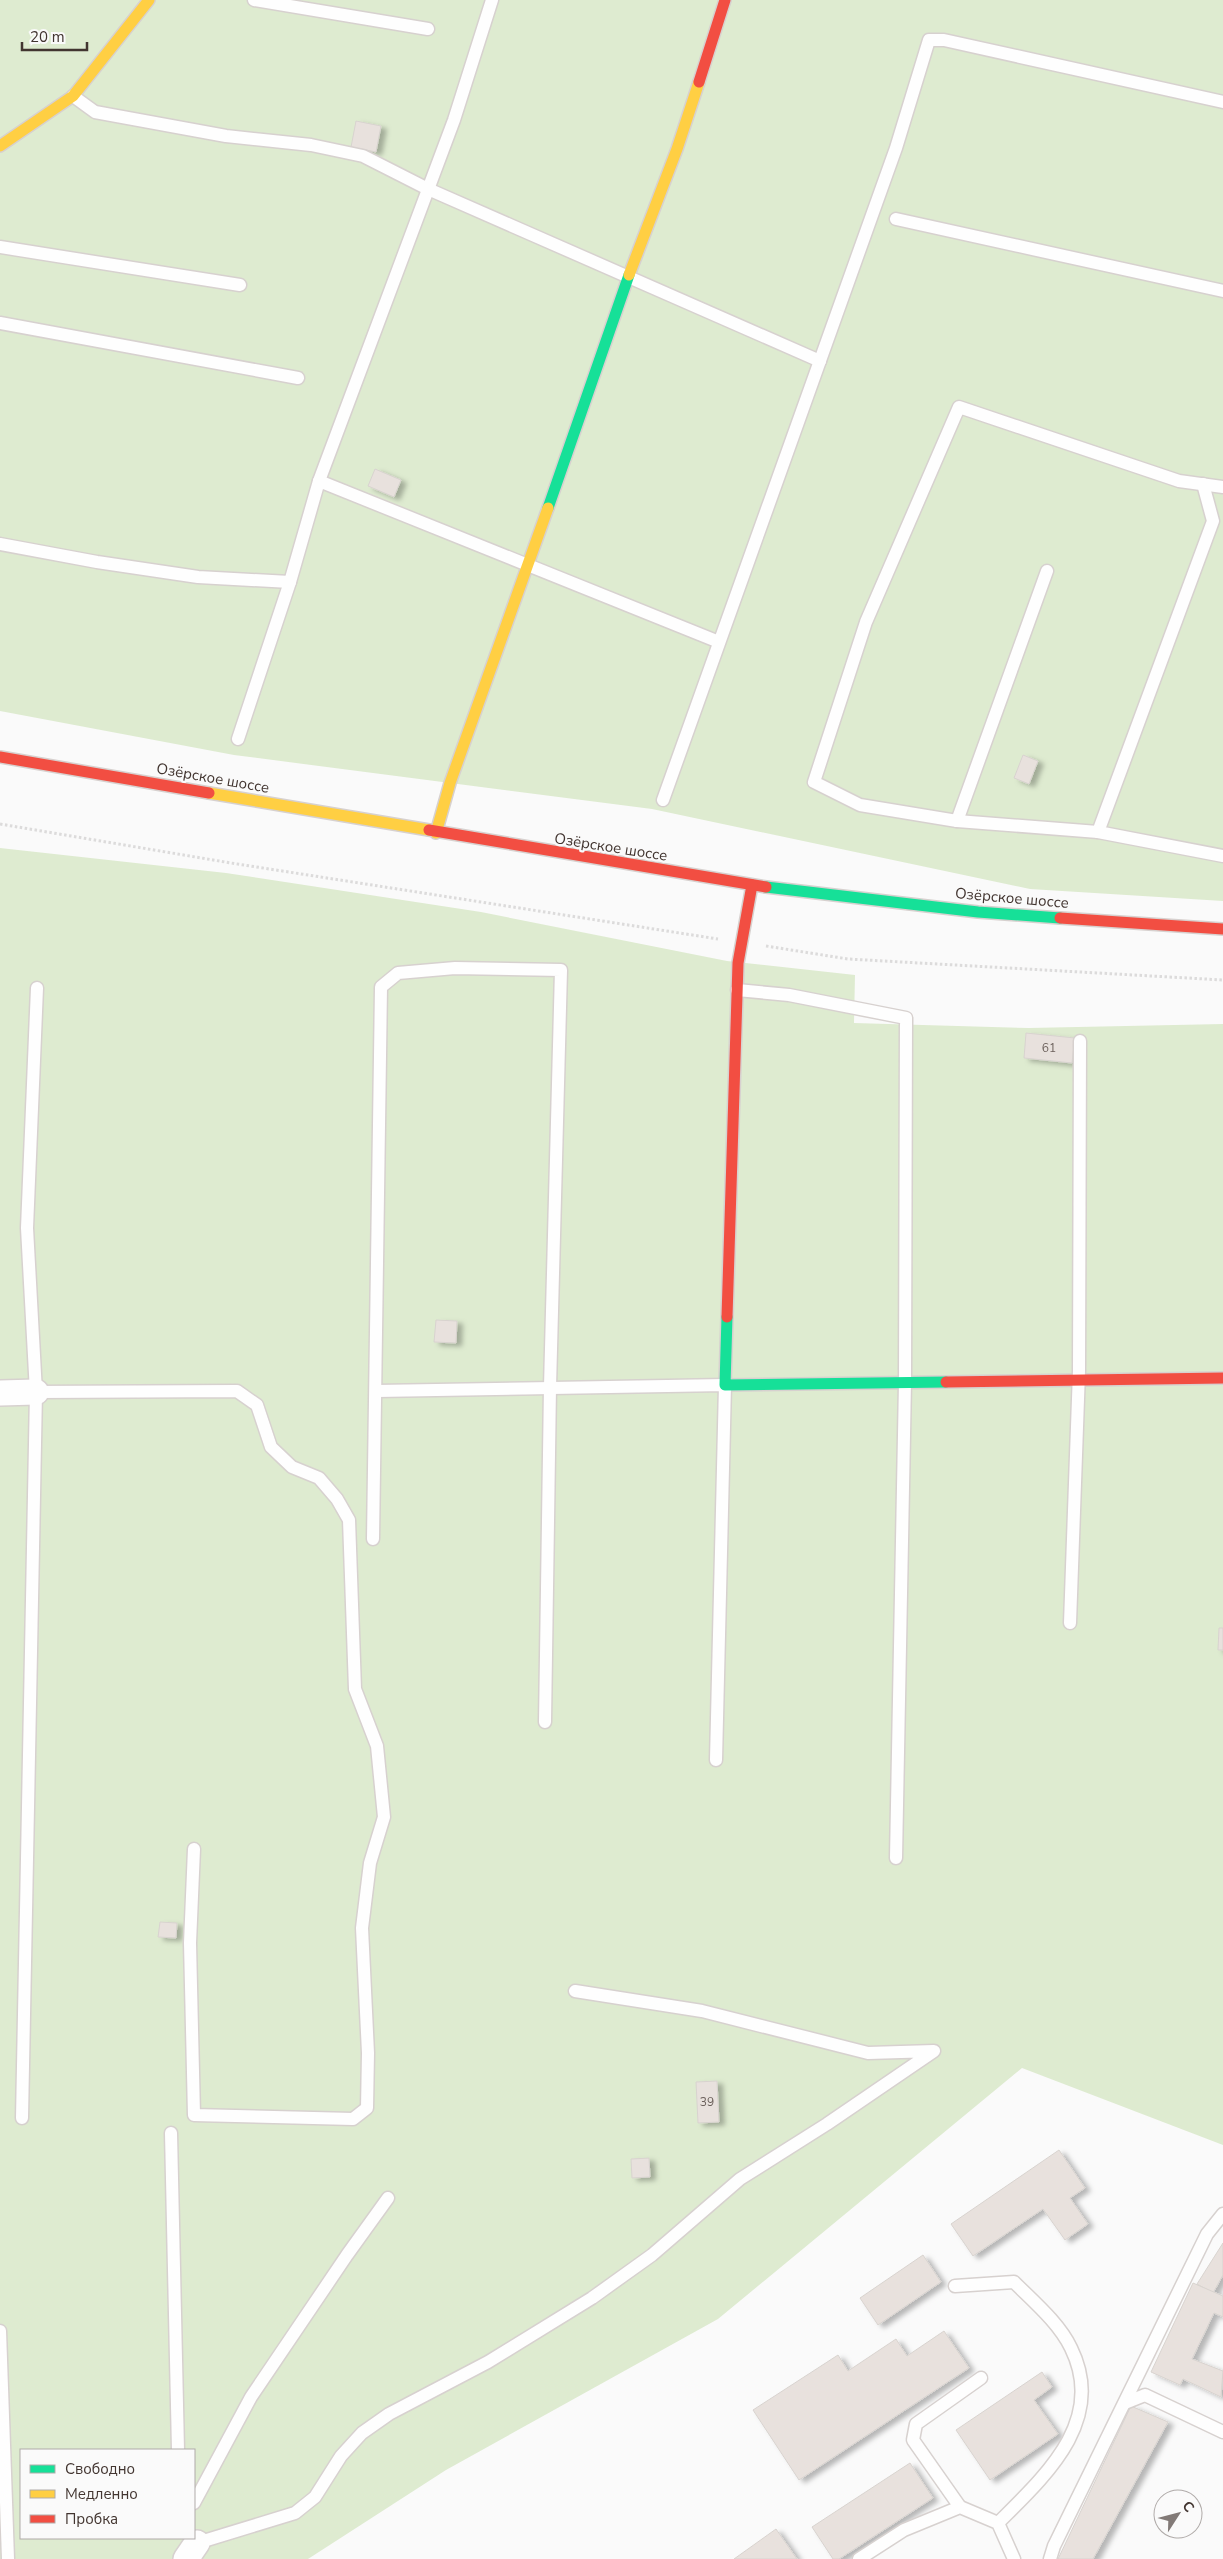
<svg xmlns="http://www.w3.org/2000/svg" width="1223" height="2559" font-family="'Nunito Sans',sans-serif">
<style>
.green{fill:#deebd0;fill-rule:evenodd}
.building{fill:#e8e1dd;stroke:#d8d3cf;filter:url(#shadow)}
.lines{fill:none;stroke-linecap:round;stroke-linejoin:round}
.lane-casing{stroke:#d7d1cf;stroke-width:15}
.street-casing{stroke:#d7d1cf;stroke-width:28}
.fast-casing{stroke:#d7d1cf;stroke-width:14}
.slow-casing{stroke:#d7d1cf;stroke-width:14}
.jam-casing{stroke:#d7d1cf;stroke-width:14}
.path{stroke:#dcdbdb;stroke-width:3;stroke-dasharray:2.5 2.5;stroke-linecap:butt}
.lane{stroke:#fefefe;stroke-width:12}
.street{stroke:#fefefe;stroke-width:25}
.fast{stroke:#16e098;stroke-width:11}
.slow{stroke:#ffcf43;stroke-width:11}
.jam{stroke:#f24e42;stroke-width:11}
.labels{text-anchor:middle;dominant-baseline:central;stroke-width:4.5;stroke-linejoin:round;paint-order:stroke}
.number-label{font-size:12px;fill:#6c615c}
.street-label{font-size:15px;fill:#423530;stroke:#fafafa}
</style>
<defs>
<filter id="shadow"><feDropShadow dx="5.5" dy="3" stdDeviation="2.5" flood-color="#0004"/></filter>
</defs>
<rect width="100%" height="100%" fill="#fafafa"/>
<!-- green -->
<g class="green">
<polygon points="0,0 1223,0 1223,901 1030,889 652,809 234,755 0,711"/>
<path d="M0,848L226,873L481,912L727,961L855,975L854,1023L1029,1028L1223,1024V2145L1022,2068L718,2319L446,2470L308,2559H0ZM21,2450H194V2538H21Z"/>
</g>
<!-- building -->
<g class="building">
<polygon points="356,121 381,126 376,152 351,147"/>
<polygon points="375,469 401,480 394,497 368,486"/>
<polygon points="1023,755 1038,761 1029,784 1014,778"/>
<polygon points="1026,1033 1075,1038 1072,1063 1024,1058"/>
<polygon points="436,1320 457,1321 456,1343 434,1342"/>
<polygon points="1219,1628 1223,1628 1223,1650 1218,1650"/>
<polygon points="160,1922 177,1923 176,1938 158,1937"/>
<polygon points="717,2081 719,2122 698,2123 696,2082"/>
<polygon points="1059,2150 1085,2188 1070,2198 1088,2224 1065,2240 1043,2209 973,2256 951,2224"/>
<polygon points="649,2158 650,2177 632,2178 631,2159"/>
<polygon points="1223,2243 1223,2275 1213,2293 1197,2284"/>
<polygon points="923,2255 941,2282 878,2325 860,2298"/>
<polygon points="1193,2283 1223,2296 1223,2317 1214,2313 1192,2359 1223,2371 1221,2397 1183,2379 1180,2385 1151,2372"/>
<polygon points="944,2331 969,2368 799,2480 753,2410 838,2355 848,2371 896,2339 907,2356"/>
<polygon points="1042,2372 1052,2387 1034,2400 1058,2434 990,2480 956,2430"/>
<polygon points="1131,2406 1168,2422 1093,2559 1058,2559"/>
<polygon points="910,2463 933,2498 839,2559 833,2559 812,2527"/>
<polygon points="776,2529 797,2559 734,2559"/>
</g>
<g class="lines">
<!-- lane casing -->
<g class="lane-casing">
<g id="lane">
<polyline points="254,0 428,29"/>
<polyline points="73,96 95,112 226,136 311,145 363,156 428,189 820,361"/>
<polyline points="896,219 1223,291"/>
<polyline points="0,247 240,285"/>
<polyline points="0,323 298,378"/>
<polyline points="319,481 719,642"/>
<polyline points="1223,487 1179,481 959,407 866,622 814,782 860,805 957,821 1098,832 1223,856"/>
<polyline points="0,544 97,562 198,577 290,582"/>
<polyline points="238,739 290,582 319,481 454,120 492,0"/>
<polyline points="663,800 896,148 929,40 944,40 1223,102"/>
<polyline points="957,821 1047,571"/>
<polyline points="1098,832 1213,521 1203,484"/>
<polyline points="737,990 789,995 906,1018 905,1382 896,1858"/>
<polyline points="377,1391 725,1385 716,1760"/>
<polyline points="36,1392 237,1391 257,1405 271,1447 292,1467 319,1478 337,1499 349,1520 355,1689 377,1746 384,1817 370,1863 362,1928 368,2053 367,2108 353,2119 194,2115 190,1943 194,1849"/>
<polyline points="373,1539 381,987 398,973 455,968 561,970 550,1387 545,1722"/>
<polyline points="1070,1623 1079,1371 1080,1041"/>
<polyline points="22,2118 36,1392 27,1228 37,988"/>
<polyline points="171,2133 178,2450"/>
<path d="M955,2286L1014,2282C1034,2302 1059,2323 1071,2348C1107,2421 1045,2476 998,2523"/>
<polyline points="0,2331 8,2559"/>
<polyline points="1125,2403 1145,2395 1223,2432"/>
<polyline points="194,2503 251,2397 347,2255 388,2198"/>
<polyline points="960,2507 913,2440 916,2424 981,2378"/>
<polyline points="196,2540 197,2543 295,2513 315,2497 341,2456 362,2433 389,2414 488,2362 592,2298 652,2255 740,2179 827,2124 934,2051 868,2053 702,2011 575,1991"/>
<polyline points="859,2559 904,2530 960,2507 998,2523 1014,2559"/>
<polyline points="1050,2559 1054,2546 1207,2234 1223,2214"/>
</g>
</g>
<!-- street casing -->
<g class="street-casing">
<g id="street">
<polyline points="0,1393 36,1392"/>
<polyline points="186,2559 197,2543"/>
</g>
</g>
<!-- fast casing -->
<g class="fast-casing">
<g id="fast">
<polyline points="548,508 629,275"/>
<polyline points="766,887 978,912 1060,918"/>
<polyline points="727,1317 725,1385 946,1382"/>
</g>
</g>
<!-- slow casing -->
<g class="slow-casing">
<g id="slow">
<polyline points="0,146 73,96 149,0"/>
<polyline points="629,275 677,149 699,82"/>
<polyline points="209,793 429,830"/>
<polyline points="436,833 450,783 548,508"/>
</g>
</g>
<!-- jam casing -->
<g class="jam-casing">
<g id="jam">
<polyline points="699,82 725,0"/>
<polyline points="0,757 209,793"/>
<polyline points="429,830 766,887"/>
<polyline points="1060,918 1223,929"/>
<polyline points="727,1317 738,963 752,885"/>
<polyline points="946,1382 1223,1378"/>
</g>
</g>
<!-- path -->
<g class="path">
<polyline points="0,824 231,863 718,939"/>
<polyline points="766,946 848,959 1223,980"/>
</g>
<!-- lane -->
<use href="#lane" class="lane"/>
<!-- street -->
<use href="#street" class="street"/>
<!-- fast -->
<use href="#fast" class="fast"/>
<!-- slow -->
<use href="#slow" class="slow"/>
<!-- jam -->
<use href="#jam" class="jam"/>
</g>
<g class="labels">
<!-- number labels -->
<g class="number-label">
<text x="1049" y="1048">61</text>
<text x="707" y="2102">39</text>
</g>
<!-- street labels -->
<g class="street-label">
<text transform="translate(213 778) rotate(10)">Озёрское шоссе</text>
<text transform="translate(611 847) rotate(9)">Озёрское шоссе</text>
<text transform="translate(1012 898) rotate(5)">Озёрское шоссе</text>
</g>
</g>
<!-- legend -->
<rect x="20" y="2449" width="175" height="90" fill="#fafafa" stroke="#b0aba9"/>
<rect x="30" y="2465" width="25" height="8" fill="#16e098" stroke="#b0aba9"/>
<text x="65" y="2474" font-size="15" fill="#423530">Свободно</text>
<rect x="30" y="2490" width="25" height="8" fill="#ffcf43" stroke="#b0aba9"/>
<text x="65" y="2499" font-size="15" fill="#423530">Медленно</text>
<rect x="30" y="2515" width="25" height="8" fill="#f24e42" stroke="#b0aba9"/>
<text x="65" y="2524" font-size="15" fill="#423530">Пробка</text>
<!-- north arrow -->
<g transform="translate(1178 2514) rotate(54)"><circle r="24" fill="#fafafa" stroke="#b0aba9"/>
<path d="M0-4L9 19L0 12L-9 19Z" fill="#827a77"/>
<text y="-8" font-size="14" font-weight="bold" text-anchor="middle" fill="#423530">С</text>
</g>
<!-- scale -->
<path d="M22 42v8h65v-8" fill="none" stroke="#423530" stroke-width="2.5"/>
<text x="30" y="42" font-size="15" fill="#423530" stroke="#fafafa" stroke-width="4" paint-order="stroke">20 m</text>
</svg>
